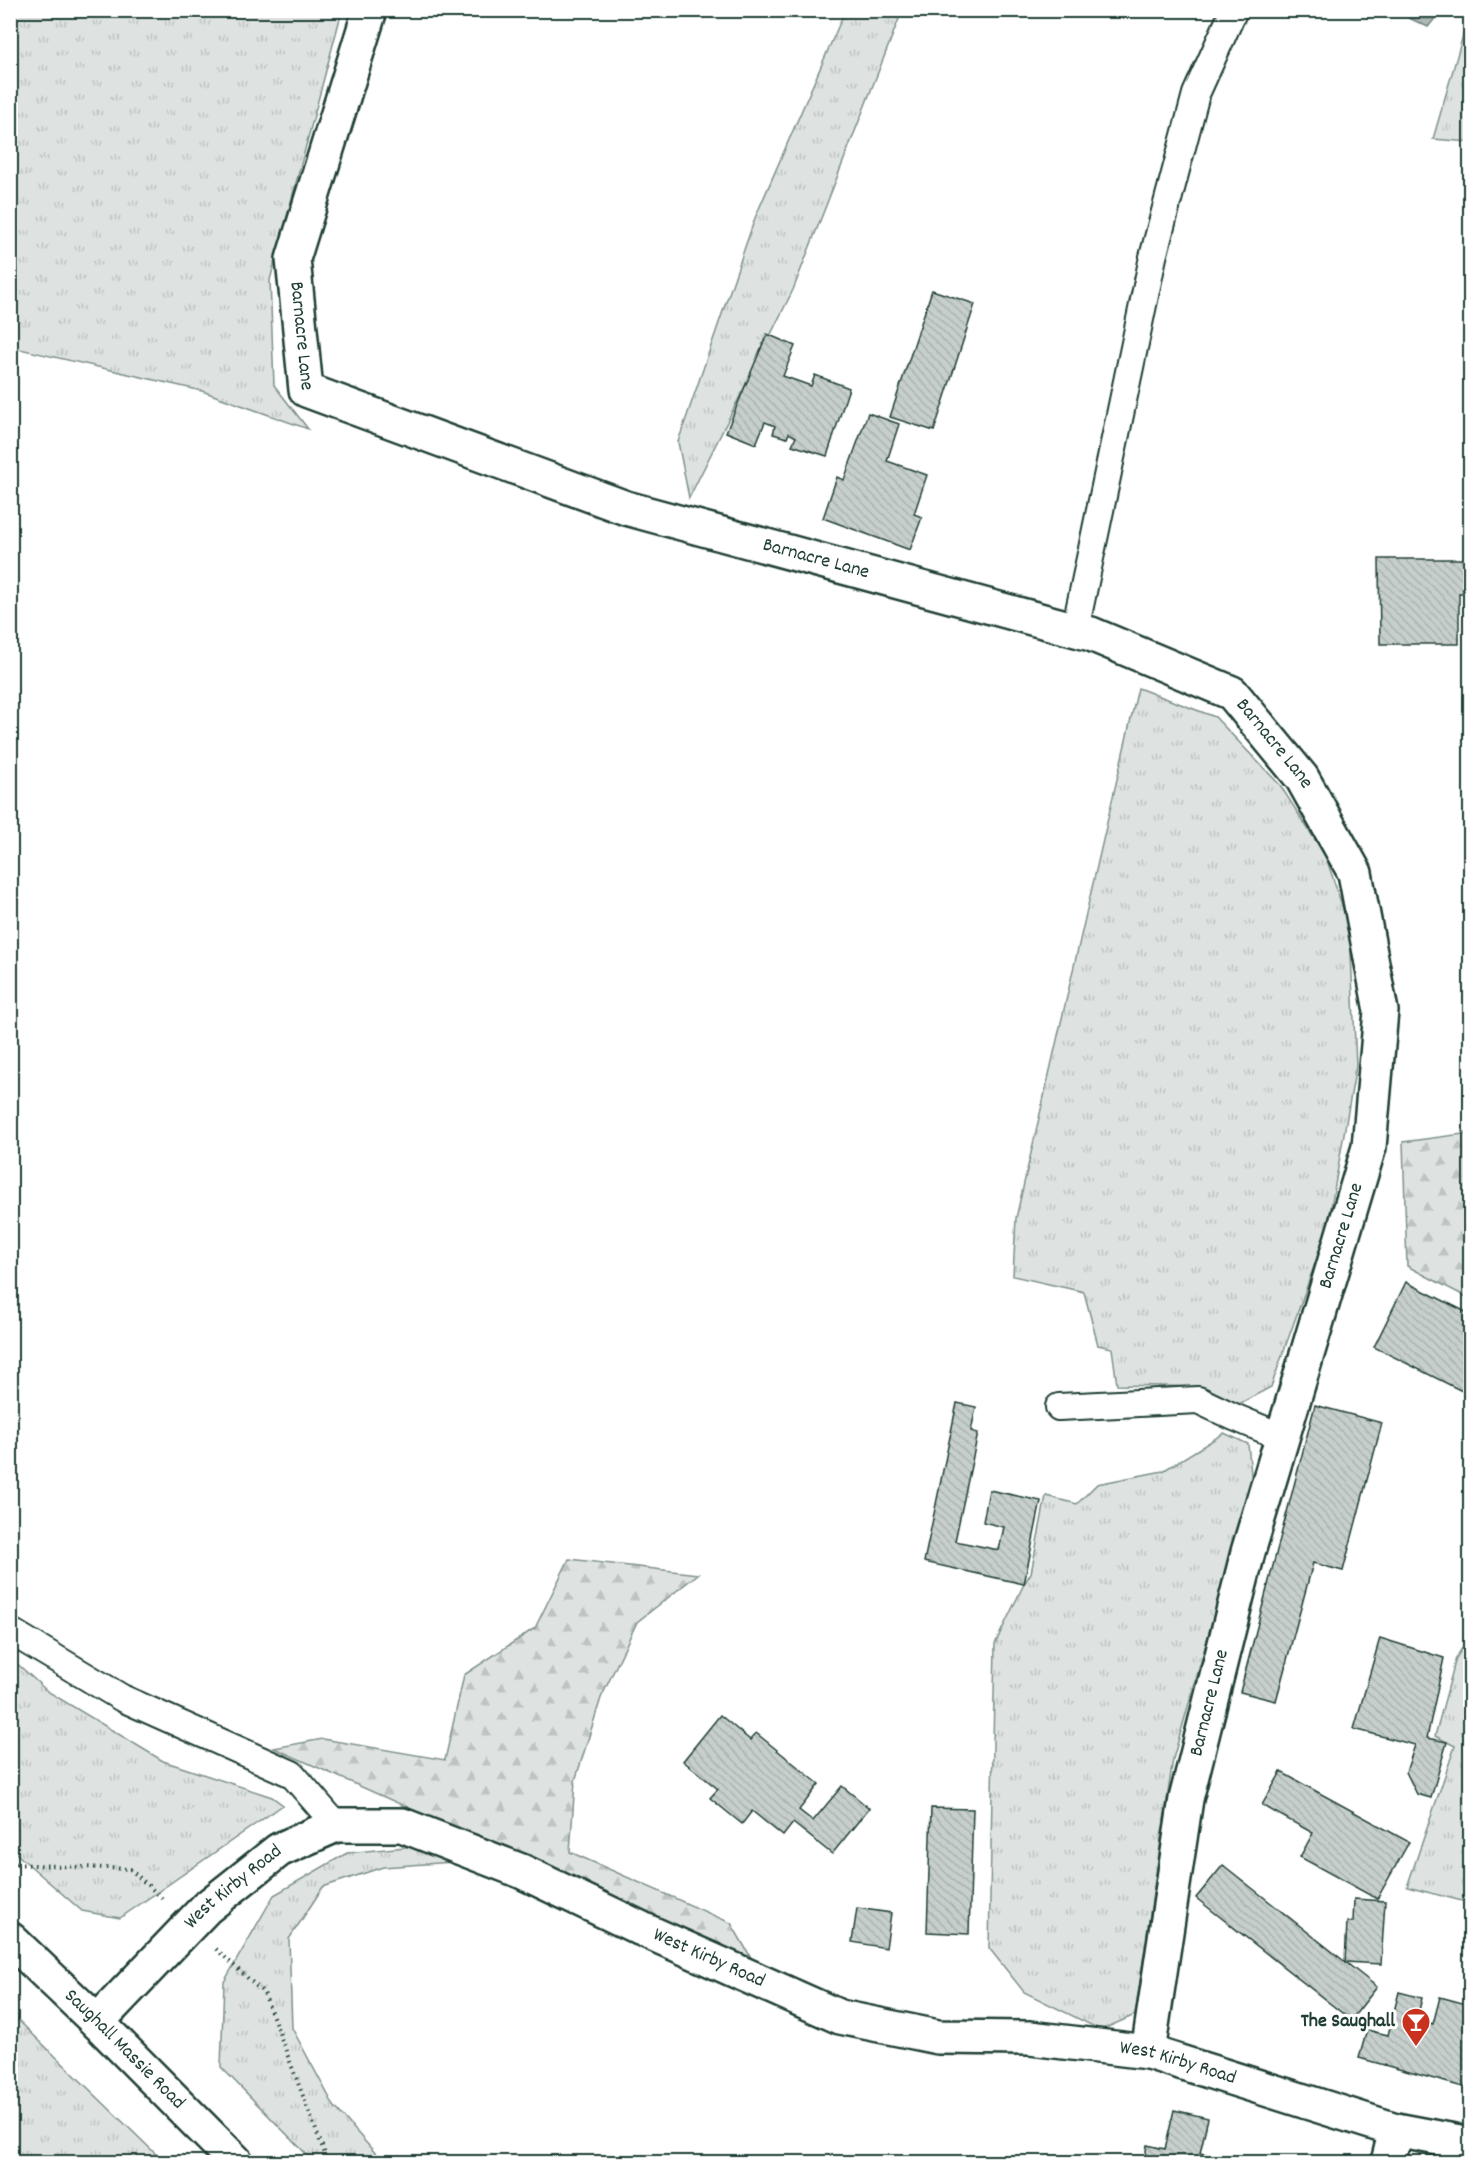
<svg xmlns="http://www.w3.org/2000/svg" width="1481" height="2173" font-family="Dekko,sans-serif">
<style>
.grass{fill:url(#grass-tufts);stroke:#7e908b;stroke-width:1.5}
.forest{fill:url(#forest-firs);stroke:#7e908b;stroke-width:1.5}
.water{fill:url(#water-rules);stroke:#758883;stroke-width:1.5}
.building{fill:url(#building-back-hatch);stroke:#1f3d34;stroke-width:1.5}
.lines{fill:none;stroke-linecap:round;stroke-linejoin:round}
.service-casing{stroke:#1f3d34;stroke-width:30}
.minor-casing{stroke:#1f3d34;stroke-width:38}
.tertiary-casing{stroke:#1f3d34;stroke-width:38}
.secondary-casing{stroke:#1f3d34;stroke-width:38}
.path{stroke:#1f3d34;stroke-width:4;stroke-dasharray:1.5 4.5;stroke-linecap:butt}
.service{stroke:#fff;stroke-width:26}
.minor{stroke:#fff;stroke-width:33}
.tertiary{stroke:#fff;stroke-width:33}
.secondary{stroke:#fff;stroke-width:33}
.labels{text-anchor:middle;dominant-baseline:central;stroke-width:6;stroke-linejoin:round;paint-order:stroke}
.street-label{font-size:20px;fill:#1f3d34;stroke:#fff}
.poi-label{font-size:20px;font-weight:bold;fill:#1f3d34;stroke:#fff;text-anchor:end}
</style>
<defs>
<pattern id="grass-tufts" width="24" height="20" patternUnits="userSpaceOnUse" patternTransform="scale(1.5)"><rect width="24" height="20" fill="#dee3e2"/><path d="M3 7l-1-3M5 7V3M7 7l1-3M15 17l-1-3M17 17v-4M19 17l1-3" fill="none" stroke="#bec4c2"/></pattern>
<pattern id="forest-firs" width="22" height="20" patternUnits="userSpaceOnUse" patternTransform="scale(1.5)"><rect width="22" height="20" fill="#dee3e2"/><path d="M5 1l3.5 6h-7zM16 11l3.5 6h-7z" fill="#bec4c2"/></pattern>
<pattern id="water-rules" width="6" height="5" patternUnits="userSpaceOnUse" patternTransform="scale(1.5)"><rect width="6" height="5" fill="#afbab7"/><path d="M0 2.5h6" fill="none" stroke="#8e9896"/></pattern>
<pattern id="building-back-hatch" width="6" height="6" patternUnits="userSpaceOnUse" patternTransform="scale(1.5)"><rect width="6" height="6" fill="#c7cfcc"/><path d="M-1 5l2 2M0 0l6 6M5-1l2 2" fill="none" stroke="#aab3b0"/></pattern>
</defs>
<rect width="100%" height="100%" fill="#fff"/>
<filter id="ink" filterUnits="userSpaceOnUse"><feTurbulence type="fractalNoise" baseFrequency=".0167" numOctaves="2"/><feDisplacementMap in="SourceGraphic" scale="12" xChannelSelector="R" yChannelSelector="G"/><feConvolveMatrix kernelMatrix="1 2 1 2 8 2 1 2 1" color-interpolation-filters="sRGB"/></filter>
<g filter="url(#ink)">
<!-- grass -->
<g class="grass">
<polygon points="11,10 342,11 270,280 274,385 308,429 202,391 11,347"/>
<polygon points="845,11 902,11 793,290 689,498 678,442 755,218"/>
<polygon points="1470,11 1470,142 1433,139"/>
<polygon points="1138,688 1215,717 1280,785 1326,857 1350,930 1356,1066 1327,1230 1271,1387 1239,1404 1205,1387 1117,1385 1112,1348 1098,1345 1084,1292 1013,1276 1016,1218"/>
<polygon points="1224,1433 1248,1444 1252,1484 1173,1759 1135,2015 1101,2030 1024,1992 989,1948 995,1644 1024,1584 1031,1573 1046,1496 1077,1504 1097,1484 1163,1471"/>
<polygon points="1470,1635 1470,1903 1407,1887 1455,1746 1435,1736 1456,1658"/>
<polygon points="11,1658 47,1691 163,1761 272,1797 283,1805 120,1918 82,1911 11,1849"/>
<polygon points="415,1846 453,1862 383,1867 323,1887 289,1939 292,2028 334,2106 383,2162 314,2162 221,2067 224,1982 274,1895 347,1853"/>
<polygon points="10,2013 16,2018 164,2162 11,2162"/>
</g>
<!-- forest -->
<g class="forest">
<polygon points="1470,1133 1470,1299 1407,1266 1403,1142"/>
<polygon points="569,1559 698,1574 637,1622 601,1698 575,1781 570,1852 731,1923 753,1961 274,1748 323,1739 445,1760 464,1675 535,1628"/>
</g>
<!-- water -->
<polygon class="water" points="1394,11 1441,11 1428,27"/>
<!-- building -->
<g class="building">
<polygon points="932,290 975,304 934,431 890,417"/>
<polygon points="767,334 795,346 783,376 811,386 815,375 849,388 827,456 792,445 796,437 789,433 787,438 773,434 775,426 765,422 756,444 726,432"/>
<polygon points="868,413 899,424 887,461 927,475 914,514 922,517 910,550 823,518 837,477 844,480"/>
<polygon points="1379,559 1470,559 1470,593 1459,593 1459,644 1380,644"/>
<polygon points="1406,1282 1470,1314 1470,1395 1374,1347"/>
<polygon points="957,1403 976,1407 971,1431 978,1433 955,1541 999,1550 1004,1527 983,1522 989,1490 1041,1501 1024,1584 924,1562"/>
<polygon points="1315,1405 1382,1423 1343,1571 1313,1563 1276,1701 1240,1692"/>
<polygon points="1380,1638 1444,1658 1427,1738 1447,1742 1431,1798 1417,1794 1406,1772 1415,1745 1354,1729"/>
<polygon points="720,1715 750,1740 756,1733 819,1784 799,1810 813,1821 842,1786 869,1808 832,1854 793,1823 783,1836 752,1811 742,1824 710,1798 718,1789 683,1761"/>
<polygon points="1281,1772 1409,1842 1377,1899 1300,1857 1313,1833 1262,1805"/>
<polygon points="931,1808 973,1809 969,1934 927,1932"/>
<polygon points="1223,1865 1377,1987 1351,2020 1196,1898"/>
<polygon points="1354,1899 1385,1901 1381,1964 1345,1962 1347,1922 1353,1922"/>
<polygon points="857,1908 891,1913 886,1948 852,1942"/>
<polygon points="1399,1992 1422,1998 1417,2019 1433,2024 1440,1997 1470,2005 1470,2089 1359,2058 1367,2030 1388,2035"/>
<polygon points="1174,2110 1208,2118 1200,2153 1244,2162 1144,2162 1147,2145 1165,2149"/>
</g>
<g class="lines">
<!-- service casing -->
<g class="service-casing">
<g id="service">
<polyline points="1075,630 1153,257 1196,94 1234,10"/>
<polyline points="1059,1407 1198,1400 1234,1417 1282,1437"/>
<polyline points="10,1631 122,1698 292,1774 336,1825"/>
</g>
</g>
<!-- minor casing -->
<g class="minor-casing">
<g id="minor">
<path id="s1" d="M370,10L293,259L306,390L626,508L1091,634L1232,693L1302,778L1355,873L1381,1011L1369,1147L1248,1552L1186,1799L1148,2052"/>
</g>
</g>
<!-- tertiary casing -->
<g class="tertiary-casing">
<g id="tertiary">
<path id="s2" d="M97,2022L206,1908L279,1850L336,1825H402L521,1871L642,1929L840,2017L938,2037L1030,2038L1148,2052L1396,2130L1470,2144"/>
<polyline points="1388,2162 1396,2130"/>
</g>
</g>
<!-- secondary casing -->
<g class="secondary-casing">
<g id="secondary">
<path id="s3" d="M10,1939L97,2022L236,2162"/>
</g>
</g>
<!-- path -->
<g class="path">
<polyline points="10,1864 130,1869 163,1899"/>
<polyline points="216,1949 264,1993 328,2162"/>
</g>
<!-- service -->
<use href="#service" class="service"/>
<!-- minor -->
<use href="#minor" class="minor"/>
<!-- tertiary -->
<use href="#tertiary" class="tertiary"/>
<!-- secondary -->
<use href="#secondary" class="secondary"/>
</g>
</g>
<!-- icons -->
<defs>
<g id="bar-pin" transform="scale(1.5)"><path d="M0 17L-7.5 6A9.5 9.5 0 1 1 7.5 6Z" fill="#c8321e" stroke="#fff"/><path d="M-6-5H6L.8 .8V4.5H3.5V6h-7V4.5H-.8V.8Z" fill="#fff"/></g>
</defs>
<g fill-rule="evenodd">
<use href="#bar-pin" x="1416" y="2022"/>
</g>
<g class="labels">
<!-- street labels -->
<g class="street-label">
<text stroke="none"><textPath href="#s1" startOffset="338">Barnacre Lane</textPath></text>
<text stroke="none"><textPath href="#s1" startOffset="930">Barnacre Lane</textPath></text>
<text stroke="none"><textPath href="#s1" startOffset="1434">Barnacre Lane</textPath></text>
<text transform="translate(1342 1236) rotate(-73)">Barnacre Lane</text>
<text transform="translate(1210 1703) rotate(-76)">Barnacre Lane</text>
<text stroke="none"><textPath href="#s2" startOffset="192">West Kirby Road</textPath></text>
<text stroke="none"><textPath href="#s2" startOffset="714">West Kirby Road</textPath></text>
<text stroke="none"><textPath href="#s3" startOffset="159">Saughall Massie Road</textPath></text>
<text stroke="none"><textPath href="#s2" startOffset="1200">West Kirby Road</textPath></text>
</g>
<!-- poi labels -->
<g class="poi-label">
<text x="1395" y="2022">The Saughall</text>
</g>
</g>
<!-- margin -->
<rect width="1481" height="2173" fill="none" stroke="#fff" stroke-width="36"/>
<rect x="18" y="18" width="1445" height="2137" fill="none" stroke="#1f3d34" stroke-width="2" filter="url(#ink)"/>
</svg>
